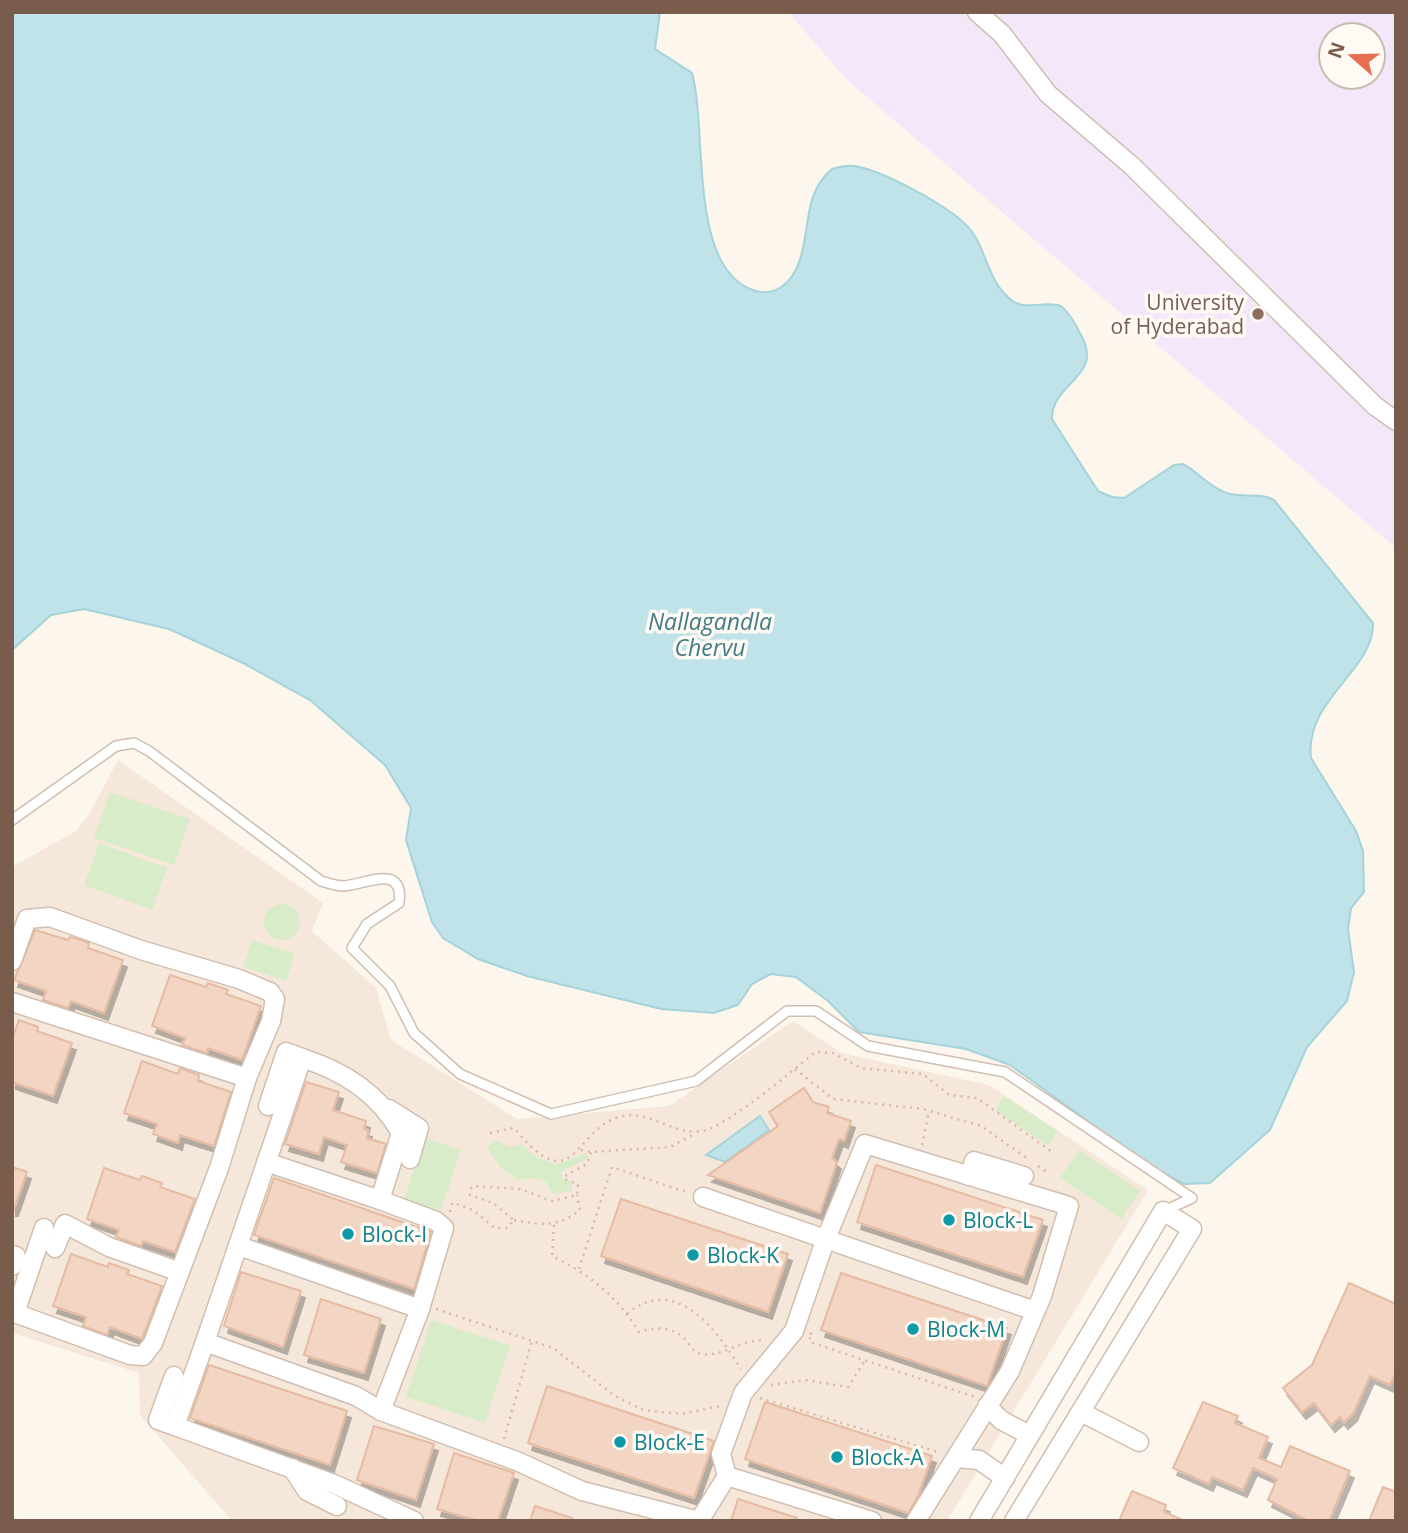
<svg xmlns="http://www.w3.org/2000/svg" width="1408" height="1533" font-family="'Open Sans',sans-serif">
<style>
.residential{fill:#f5e8da}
.education{fill:#f3e8fa;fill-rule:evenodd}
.green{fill:#d8ecc9}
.water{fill:#bfe3e8;stroke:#a5d3da;stroke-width:2}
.building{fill:#f3d5c3;stroke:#e6bba3;stroke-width:2;filter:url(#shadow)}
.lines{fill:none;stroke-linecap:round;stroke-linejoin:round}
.service-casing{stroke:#d1beb0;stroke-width:12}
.minor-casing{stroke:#d1beb0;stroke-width:21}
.path{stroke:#d9b8a5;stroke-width:2.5;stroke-dasharray:2 5;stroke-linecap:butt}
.service{stroke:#fff;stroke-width:9}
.minor{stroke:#fff;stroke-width:18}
.education-dot{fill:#8d6e63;stroke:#fffaf3;stroke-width:2.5}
.culture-dot{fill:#0f9aa8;stroke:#fffaf3;stroke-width:2.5}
.labels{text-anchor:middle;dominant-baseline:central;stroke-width:7;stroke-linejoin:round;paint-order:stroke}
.education-label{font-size:21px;fill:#785e54;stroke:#fffaf3;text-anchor:end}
.culture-label{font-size:21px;fill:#0d838f;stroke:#fffaf3;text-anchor:start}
.water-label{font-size:23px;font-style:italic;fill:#437c86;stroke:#fffaf3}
</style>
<defs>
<filter id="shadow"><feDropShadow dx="4" dy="7" stdDeviation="0" flood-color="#0004"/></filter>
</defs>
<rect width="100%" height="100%" fill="#fdf6ec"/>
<!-- residential -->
<polygon class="residential" points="118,760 323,903 312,931 376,988 391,1040 517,1119 669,1106 793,1021 841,1053 989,1085 1148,1190 947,1521 232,1521 140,1415 139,1373 12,1333 12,867 76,831 90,813"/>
<!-- education -->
<path class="education" d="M788,12H1396V548L847,80ZM1331,35H1373V77H1331Z"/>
<!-- green -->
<g class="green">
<polygon points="110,792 190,819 174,865 94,838"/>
<polygon points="99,843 167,868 152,910 84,885"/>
<circle cx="282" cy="922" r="18"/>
<polygon points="252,940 295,954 286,981 243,967"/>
<polygon points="1004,1096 1058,1131 1048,1146 995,1110"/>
<polygon points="424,1138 461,1150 441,1211 404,1199"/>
<polygon points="495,1140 510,1147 521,1144 535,1156 556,1165 586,1153 589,1158 561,1172 563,1179 572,1182 572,1191 553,1194 545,1181 533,1178 518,1180 501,1168 487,1148"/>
<polygon points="1079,1150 1140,1191 1121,1219 1060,1178"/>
<polygon points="431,1320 510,1346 485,1423 406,1397"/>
</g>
<!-- water -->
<g class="water">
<path d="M12,12H660L655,49L692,73C708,129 687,272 756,291C772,295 783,289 792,276C814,243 798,197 832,169C839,167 847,165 854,166C882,170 947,205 967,226C986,245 986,279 1010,299C1024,312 1045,300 1061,306C1070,314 1075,323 1080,333C1106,378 1052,380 1052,419L1098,491L1112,497L1124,498L1174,465L1183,464C1196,471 1206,483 1220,490C1237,500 1257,491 1274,500L1373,623C1375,669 1304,700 1311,758L1356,831L1363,851L1364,892L1351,908L1348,929L1354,972L1347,1001L1307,1047L1270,1130L1210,1183L1184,1184L1147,1164L1010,1065L966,1049L859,1032L828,1001L796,977L771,974L752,984L738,1005L714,1013L661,1009L527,976L478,959L443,938L432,922L406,840L411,808L385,765L310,700L243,663L169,629L84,609L51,615L12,650Z"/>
<polygon points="760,1116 769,1130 725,1162 706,1155"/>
</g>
<!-- building -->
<g class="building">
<polygon points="35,930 68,940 70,937 81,940 89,943 88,948 123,960 104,1013 71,1001 68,1008 43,1000 46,991 14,980"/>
<polygon points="170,975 206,987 208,983 228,990 226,994 261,1006 242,1060 208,1048 207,1053 182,1045 185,1038 152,1026"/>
<polygon points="19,1020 38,1027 37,1031 72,1043 53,1096 12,1082 12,1039"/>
<polygon points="142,1061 178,1074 180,1068 199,1075 198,1081 231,1092 214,1146 180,1135 178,1143 153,1134 157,1124 124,1113"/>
<polygon points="306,1082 339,1092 333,1110 366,1121 364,1129 368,1130 367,1138 386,1144 377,1173 341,1162 347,1145 324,1137 319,1154 285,1144"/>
<polygon points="804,1088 813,1102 829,1107 827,1113 851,1121 844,1141 839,1139 832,1158 837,1162 820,1213 708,1175 778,1126 769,1112"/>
<polygon points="876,1165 1043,1220 1023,1277 857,1222"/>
<polygon points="12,1167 27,1172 14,1209 12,1209"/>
<polygon points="104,1168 140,1180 142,1176 162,1183 160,1187 195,1199 175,1252 143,1241 141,1246 116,1237 119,1230 87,1219"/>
<polygon points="274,1178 431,1232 414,1289 254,1235"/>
<polygon points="621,1199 788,1254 768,1312 601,1256"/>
<polygon points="71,1254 108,1267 109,1263 129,1270 127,1274 162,1286 142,1339 110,1327 107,1335 83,1326 86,1317 53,1306"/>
<polygon points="241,1272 301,1291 283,1347 224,1326"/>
<polygon points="841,1273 1007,1328 987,1386 821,1330"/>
<polygon points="1349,1283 1396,1304 1396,1372 1390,1385 1370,1376 1353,1414 1344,1422 1340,1417 1331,1425 1314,1403 1302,1412 1283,1388 1312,1365"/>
<polygon points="321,1299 381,1319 364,1373 304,1355"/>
<polygon points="209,1365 347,1411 330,1465 190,1418"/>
<polygon points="547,1386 714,1441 694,1498 528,1443"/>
<polygon points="765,1402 932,1456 918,1496 908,1513 745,1459"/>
<polygon points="1203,1402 1238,1416 1235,1423 1268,1437 1259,1458 1281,1467 1290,1446 1350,1471 1329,1521 1309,1521 1268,1500 1277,1479 1253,1468 1243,1490 1212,1477 1209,1484 1173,1468"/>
<polygon points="374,1426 434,1444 416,1500 357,1480"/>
<polygon points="454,1453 514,1473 498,1521 479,1521 437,1509"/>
<polygon points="1383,1487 1396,1492 1396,1521 1369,1521"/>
<polygon points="1132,1491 1166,1505 1164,1512 1185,1521 1119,1521"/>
<polygon points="738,1499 797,1518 796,1521 731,1521"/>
<polygon points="535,1506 572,1518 572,1521 530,1521"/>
</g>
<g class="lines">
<!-- service casing -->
<g class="service-casing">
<path id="service" d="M12,820L116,746L134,743L149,751L321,881C328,883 336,886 344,886C367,884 404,863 399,903L367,924L352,948L390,986L414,1033L460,1074L551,1114L696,1081L787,1011H816L868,1046L1005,1072L1192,1198L1164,1211"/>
</g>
<!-- minor casing -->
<g class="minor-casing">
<g id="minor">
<polyline points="977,12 1002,34 1048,94 1132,166 1375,406 1396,421"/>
<polyline points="12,961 27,919 50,917 141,950 239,979 270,992 275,999 271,1021 247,1078"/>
<polyline points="12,1002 247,1078 219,1168 153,1343 143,1356 130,1355 12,1312"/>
<polyline points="268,1106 286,1052 302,1058"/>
<polyline points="389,1109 419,1128 410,1159"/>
<polyline points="266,1162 380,1200"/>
<polyline points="969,1176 974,1161 1024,1176"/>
<polyline points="703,1197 1035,1311"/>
<polyline points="239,1246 420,1309"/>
<polyline points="55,1248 65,1224 109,1247 180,1272"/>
<polyline points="12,1255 16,1256 12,1266"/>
<polyline points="15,1313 44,1228"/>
<path d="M205,1342L302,1058C345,1072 378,1093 401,1133L380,1200L436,1221L444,1228L420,1309L381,1411"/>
<polyline points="174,1376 158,1420 175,1426"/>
<polyline points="987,1406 1001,1420 1029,1435"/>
<polyline points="1081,1412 1139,1442"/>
<polyline points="958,1458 979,1460 1005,1478"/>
<polyline points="292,1468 307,1491 337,1506"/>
<polyline points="727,1476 872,1521"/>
<polyline points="414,1521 334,1484 175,1426 205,1342 356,1396 381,1411 519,1462 582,1491 699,1521"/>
<polyline points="699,1521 727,1476 721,1454 743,1393 794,1331 825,1241 865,1144 1069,1206 1042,1296 1010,1371 916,1521"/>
<polyline points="979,1521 1163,1211 1192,1229 1014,1521"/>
</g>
</g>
<!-- path -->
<g class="path">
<polyline points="795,1069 833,1099 923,1109 981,1126 1027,1158"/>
<path d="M490,1133L514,1128C575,1202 573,1130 619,1117C643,1110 663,1126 686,1131C694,1132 704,1132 712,1128C745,1111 786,1076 815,1052L833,1053L861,1068L923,1074L949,1095L977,1098L1052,1152"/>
<polyline points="922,1145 929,1111"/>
<polyline points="581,1150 591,1152 670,1147 696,1133"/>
<polyline points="1038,1166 1047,1172"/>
<path d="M450,1212L452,1203C475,1208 478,1215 495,1228H507L514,1220L493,1203L470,1195V1189L474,1186L520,1189L552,1201L577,1195L578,1184L564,1179L565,1176L587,1164L591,1152"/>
<path d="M514,1220C540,1225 558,1228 580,1210L577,1195"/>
<path d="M554,1225L552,1256C590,1275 616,1295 639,1332C658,1326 676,1326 689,1344C693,1349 694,1353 701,1354C723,1358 743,1337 766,1341"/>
<polyline points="579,1269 612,1167 683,1191 689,1188"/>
<polyline points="436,1309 553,1348 615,1396 643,1410 682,1414 720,1406"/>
<path d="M627,1314C676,1272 718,1332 741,1369"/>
<polyline points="810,1333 813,1336 809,1339 813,1343 975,1397"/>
<polyline points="771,1385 805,1380 848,1387 864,1362"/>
<polyline points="760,1398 941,1453"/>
<polyline points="504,1439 532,1341"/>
</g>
<!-- service -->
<use href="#service" class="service"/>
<!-- minor -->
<use href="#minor" class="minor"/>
</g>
<!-- markers -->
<circle class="education-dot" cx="1258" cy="314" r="7"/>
<g class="culture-dot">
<circle cx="949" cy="1220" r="7"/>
<circle cx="348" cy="1234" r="7"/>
<circle cx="693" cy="1255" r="7"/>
<circle cx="913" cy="1329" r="7"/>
<circle cx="620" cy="1442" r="7"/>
<circle cx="837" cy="1457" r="7"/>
</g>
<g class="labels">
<!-- education labels -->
<g class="education-label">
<text x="1244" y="302">University<tspan x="1244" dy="24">of Hyderabad</tspan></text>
</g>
<!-- culture labels -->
<g class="culture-label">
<text x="963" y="1220">Block-L</text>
<text x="362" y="1234">Block-I</text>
<text x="707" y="1255">Block-K</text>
<text x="927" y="1329">Block-M</text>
<text x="634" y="1442">Block-E</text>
<text x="851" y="1457">Block-A</text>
</g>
<!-- water labels -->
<g class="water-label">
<text x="710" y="621">Nallagandla<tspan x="710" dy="26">Chervu</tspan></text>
</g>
</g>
<!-- border -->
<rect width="1408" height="1533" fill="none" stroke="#7a5c4d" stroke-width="28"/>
<!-- north arrow -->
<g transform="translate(1352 56) rotate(290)"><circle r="33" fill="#fffaf3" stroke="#cabbb1" stroke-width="2"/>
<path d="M0-5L12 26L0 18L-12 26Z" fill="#e76f51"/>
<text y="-10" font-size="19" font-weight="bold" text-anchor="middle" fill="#7a5c4d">N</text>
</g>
</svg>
